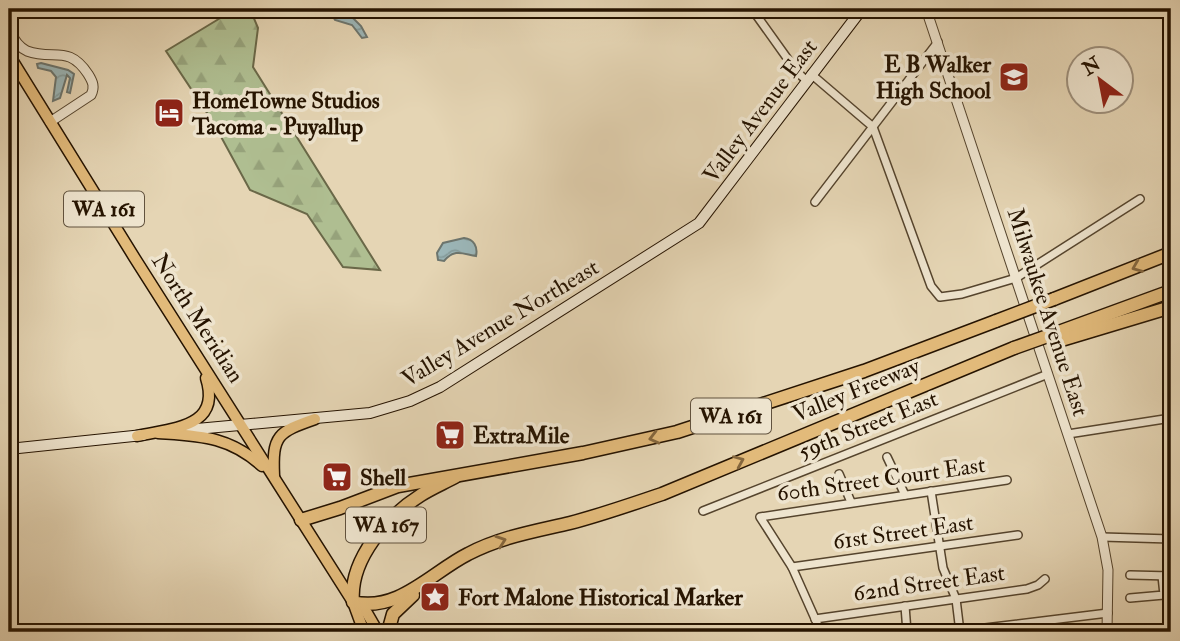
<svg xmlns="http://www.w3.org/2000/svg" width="1180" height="641" font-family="'IM FELL Double Pica',serif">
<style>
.forest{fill:url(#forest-firs);stroke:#6a6848;stroke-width:2}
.water{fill:url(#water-waves);stroke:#6c756e;stroke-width:2}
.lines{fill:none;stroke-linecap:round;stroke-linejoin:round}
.minor-casing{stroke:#55442d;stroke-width:10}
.tertiary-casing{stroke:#55442d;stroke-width:11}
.secondary-casing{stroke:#251300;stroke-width:12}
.primary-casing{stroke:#251300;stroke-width:13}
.motorway-casing{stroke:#251300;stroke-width:15}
.minor{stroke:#eee4ce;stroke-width:7}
.tertiary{stroke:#eee4ce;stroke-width:9}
.secondary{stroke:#eee4ce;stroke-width:10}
.primary{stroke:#e2ba7a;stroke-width:10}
.motorway{stroke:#e2ba7a;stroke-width:12}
.motorway-bridge-casing{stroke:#251300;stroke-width:15;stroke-linecap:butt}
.motorway-bridge{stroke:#e2ba7a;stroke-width:12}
.oneway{stroke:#84663d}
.labels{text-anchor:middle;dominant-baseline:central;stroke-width:7;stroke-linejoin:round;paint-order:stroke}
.shield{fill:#eee4ce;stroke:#61523e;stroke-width:2}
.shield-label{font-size:21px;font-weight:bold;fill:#251300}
.poi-label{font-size:23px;font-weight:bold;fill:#251300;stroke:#eee4ce;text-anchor:start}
.street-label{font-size:23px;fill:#251300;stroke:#eee4ce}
</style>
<defs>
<pattern id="forest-firs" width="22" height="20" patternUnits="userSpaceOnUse" patternTransform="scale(1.75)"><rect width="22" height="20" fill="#afbe91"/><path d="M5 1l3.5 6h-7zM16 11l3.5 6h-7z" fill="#96a27b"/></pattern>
<pattern id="water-waves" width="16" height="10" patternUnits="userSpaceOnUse" patternTransform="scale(1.75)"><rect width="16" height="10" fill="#9bb6b8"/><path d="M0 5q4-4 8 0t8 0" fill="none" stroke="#859c9c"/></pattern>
</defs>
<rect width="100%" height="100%" fill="#e5d5b4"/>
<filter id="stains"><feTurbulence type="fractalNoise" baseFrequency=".00286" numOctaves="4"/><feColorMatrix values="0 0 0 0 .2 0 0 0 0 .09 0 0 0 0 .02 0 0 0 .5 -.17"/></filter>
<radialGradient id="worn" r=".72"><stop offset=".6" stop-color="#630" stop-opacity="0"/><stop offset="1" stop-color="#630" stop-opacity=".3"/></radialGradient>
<!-- forest -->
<polygon class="forest" points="217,9 250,9 258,28 253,67 380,270 343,267 307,214 250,190 213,122 166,51 222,17"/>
<!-- water -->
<g class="water">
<polygon points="332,9 344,9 361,26 367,37 362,38 352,25 335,20 331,13"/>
<polygon points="41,63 68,70 74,74 70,93 67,92 70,78 67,75 60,98 53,101 56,77 51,71 38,68 37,64"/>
<path d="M464,238C474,239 478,247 476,256C463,254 455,248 444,261L438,260L437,253L443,243Z"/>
</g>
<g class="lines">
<!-- minor casing -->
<g class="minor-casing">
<g id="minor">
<polyline points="752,9 797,72 806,80"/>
<polyline points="811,74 873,127 931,286 940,297 962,294 1016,278 1140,199"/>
<polyline points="815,202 938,42"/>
<polyline points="1068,434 1171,418"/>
<polyline points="887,457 905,495"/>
<polyline points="839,474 851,502"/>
<polyline points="931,491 943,568 956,599 960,632"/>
<polyline points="703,511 1048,374"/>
<polyline points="1102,537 1171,539"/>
<polyline points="792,567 1018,535"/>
<polyline points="1130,575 1171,576"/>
<polyline points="1130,598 1164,595 1162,576"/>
<polyline points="905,606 907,632"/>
<polyline points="815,619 1027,589 1038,585 1045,579"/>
<polyline points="960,631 1108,613"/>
<polyline points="821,632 792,567 760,517 1007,480"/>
</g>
</g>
<!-- tertiary casing -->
<g class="tertiary-casing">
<g id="tertiary">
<polyline points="926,9 1102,537 1108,570 1107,632"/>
<path d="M9,30C13,38 18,47 27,51C54,61 68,44 88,74C93,82 95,87 91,95L50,122"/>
</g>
</g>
<!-- secondary casing -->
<g class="secondary-casing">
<g id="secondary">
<polyline points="175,431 370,413 410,401 440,387 699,223 862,9"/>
<polyline points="9,449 143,435"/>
</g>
</g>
<!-- primary casing -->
<g class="primary-casing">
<g id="primary">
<polyline points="9,55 134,257 353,602 367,613 378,632"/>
<path d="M158,433C200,436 229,436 262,466"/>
<path d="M137,436C172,428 222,428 206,378"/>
<path d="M274,476C272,435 278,432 315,419"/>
<polyline points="353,602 364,632"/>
</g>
</g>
<!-- motorway casing -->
<g class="motorway-casing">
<g id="motorway">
<polyline points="1054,299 1171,253"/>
<polyline points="1056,333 1171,291"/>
<polyline points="1058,341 1171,307"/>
<path d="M455,477C444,483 432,488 421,495C388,516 349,559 353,602C398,613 432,572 468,554C500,537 536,531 570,523C601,515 632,504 662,494L1014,348"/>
<polyline points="301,520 340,508 398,486 583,453 677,432 864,371 996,321"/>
<polyline points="388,632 393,614 413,595"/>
</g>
</g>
<!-- minor -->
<use href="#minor" class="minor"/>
<!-- tertiary -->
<use href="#tertiary" class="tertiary"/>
<!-- secondary -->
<use href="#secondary" class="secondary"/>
<!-- primary -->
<use href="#primary" class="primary"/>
<!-- motorway -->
<use href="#motorway" class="motorway"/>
<!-- motorway-bridge casing -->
<g class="motorway-bridge-casing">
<g id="motorway-bridge">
<polyline points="996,321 1054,299"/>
<polyline points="1014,348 1056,333"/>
</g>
</g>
<!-- motorway-bridge -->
<use href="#motorway-bridge" class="motorway-bridge"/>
</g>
<!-- one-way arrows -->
<defs><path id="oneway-chevron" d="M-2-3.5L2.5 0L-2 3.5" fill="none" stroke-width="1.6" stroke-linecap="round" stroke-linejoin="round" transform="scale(1.75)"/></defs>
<g class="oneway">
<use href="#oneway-chevron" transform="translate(1137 267) rotate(158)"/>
<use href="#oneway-chevron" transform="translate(654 438) rotate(166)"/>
<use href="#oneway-chevron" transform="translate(739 461) rotate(-23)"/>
<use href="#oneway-chevron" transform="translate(501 541) rotate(-19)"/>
</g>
<!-- icons -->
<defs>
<g id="school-square" transform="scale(1.575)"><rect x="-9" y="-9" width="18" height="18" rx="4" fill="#8f2418" stroke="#eee4ce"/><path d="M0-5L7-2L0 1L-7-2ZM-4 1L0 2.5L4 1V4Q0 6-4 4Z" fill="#fff"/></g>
<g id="hotel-square" transform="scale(1.575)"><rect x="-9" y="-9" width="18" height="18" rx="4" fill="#8f2418" stroke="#eee4ce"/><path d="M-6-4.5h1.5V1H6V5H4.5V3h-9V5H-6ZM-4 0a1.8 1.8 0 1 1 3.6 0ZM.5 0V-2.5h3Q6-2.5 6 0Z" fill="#fff"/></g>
<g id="supermarket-square" transform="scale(1.575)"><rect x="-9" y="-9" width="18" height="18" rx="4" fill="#8f2418" stroke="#eee4ce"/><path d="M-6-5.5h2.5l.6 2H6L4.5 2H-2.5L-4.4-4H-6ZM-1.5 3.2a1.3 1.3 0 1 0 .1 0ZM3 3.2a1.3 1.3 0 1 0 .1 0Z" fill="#fff"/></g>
<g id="sight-square" transform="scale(1.575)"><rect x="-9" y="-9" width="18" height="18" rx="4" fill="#8f2418" stroke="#eee4ce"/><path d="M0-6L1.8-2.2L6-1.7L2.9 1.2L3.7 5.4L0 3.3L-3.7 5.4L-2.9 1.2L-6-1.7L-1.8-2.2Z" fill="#fff"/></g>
</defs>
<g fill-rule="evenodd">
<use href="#school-square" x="1014" y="77"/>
<use href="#hotel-square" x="169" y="113"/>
<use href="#supermarket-square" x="450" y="435"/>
<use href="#supermarket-square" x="337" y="477"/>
<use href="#sight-square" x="435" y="597"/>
</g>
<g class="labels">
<!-- shield labels -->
<g class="shield">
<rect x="64" y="191.5" width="80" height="35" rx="5"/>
<rect x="691" y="398.5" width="80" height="35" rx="5"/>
<rect x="346" y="507.5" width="80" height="35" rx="5"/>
</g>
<g class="shield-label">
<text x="104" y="209">WA 161</text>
<text x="731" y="416">WA 161</text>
<text x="386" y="525">WA 167</text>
</g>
<!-- poi labels -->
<g class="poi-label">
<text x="991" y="64" text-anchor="end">E B Walker<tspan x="991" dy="26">High School</tspan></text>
<text x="192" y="100">HomeTowne Studios<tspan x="192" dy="26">Tacoma - Puyallup</tspan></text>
<text x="473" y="435">ExtraMile</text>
<text x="360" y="477">Shell</text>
<text x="458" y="597">Fort Malone Historical Marker</text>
</g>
<!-- street labels -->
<g class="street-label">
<text transform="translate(760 111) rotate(-53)">Valley Avenue East</text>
<text transform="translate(1048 312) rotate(72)">Milwaukee Avenue East</text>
<text transform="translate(198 318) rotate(57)">North Meridian</text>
<text transform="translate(500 323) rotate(-31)">Valley Avenue Northeast</text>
<text transform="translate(856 390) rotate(-22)">Valley Freeway</text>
<text transform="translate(868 425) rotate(-22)">59th Street East</text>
<text transform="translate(881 479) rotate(-8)">60th Street Court East</text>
<text transform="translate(903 532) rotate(-8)">61st Street East</text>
<text transform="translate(929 583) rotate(-8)">62nd Street East</text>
</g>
</g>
<!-- margin -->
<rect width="1180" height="641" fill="none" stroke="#e5d5b4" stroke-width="35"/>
<rect x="10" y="10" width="1159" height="620" fill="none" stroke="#251300" stroke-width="3.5"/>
<rect x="18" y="18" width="1145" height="606" fill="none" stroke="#251300" stroke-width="2"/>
<!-- north arrow -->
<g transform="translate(1100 80) rotate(328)"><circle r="33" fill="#eee4ce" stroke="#9e907c" stroke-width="2"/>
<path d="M0-5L12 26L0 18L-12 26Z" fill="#8f2418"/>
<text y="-10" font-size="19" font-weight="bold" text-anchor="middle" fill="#251300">N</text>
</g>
<rect width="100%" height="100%" filter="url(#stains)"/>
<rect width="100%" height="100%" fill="url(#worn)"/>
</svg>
